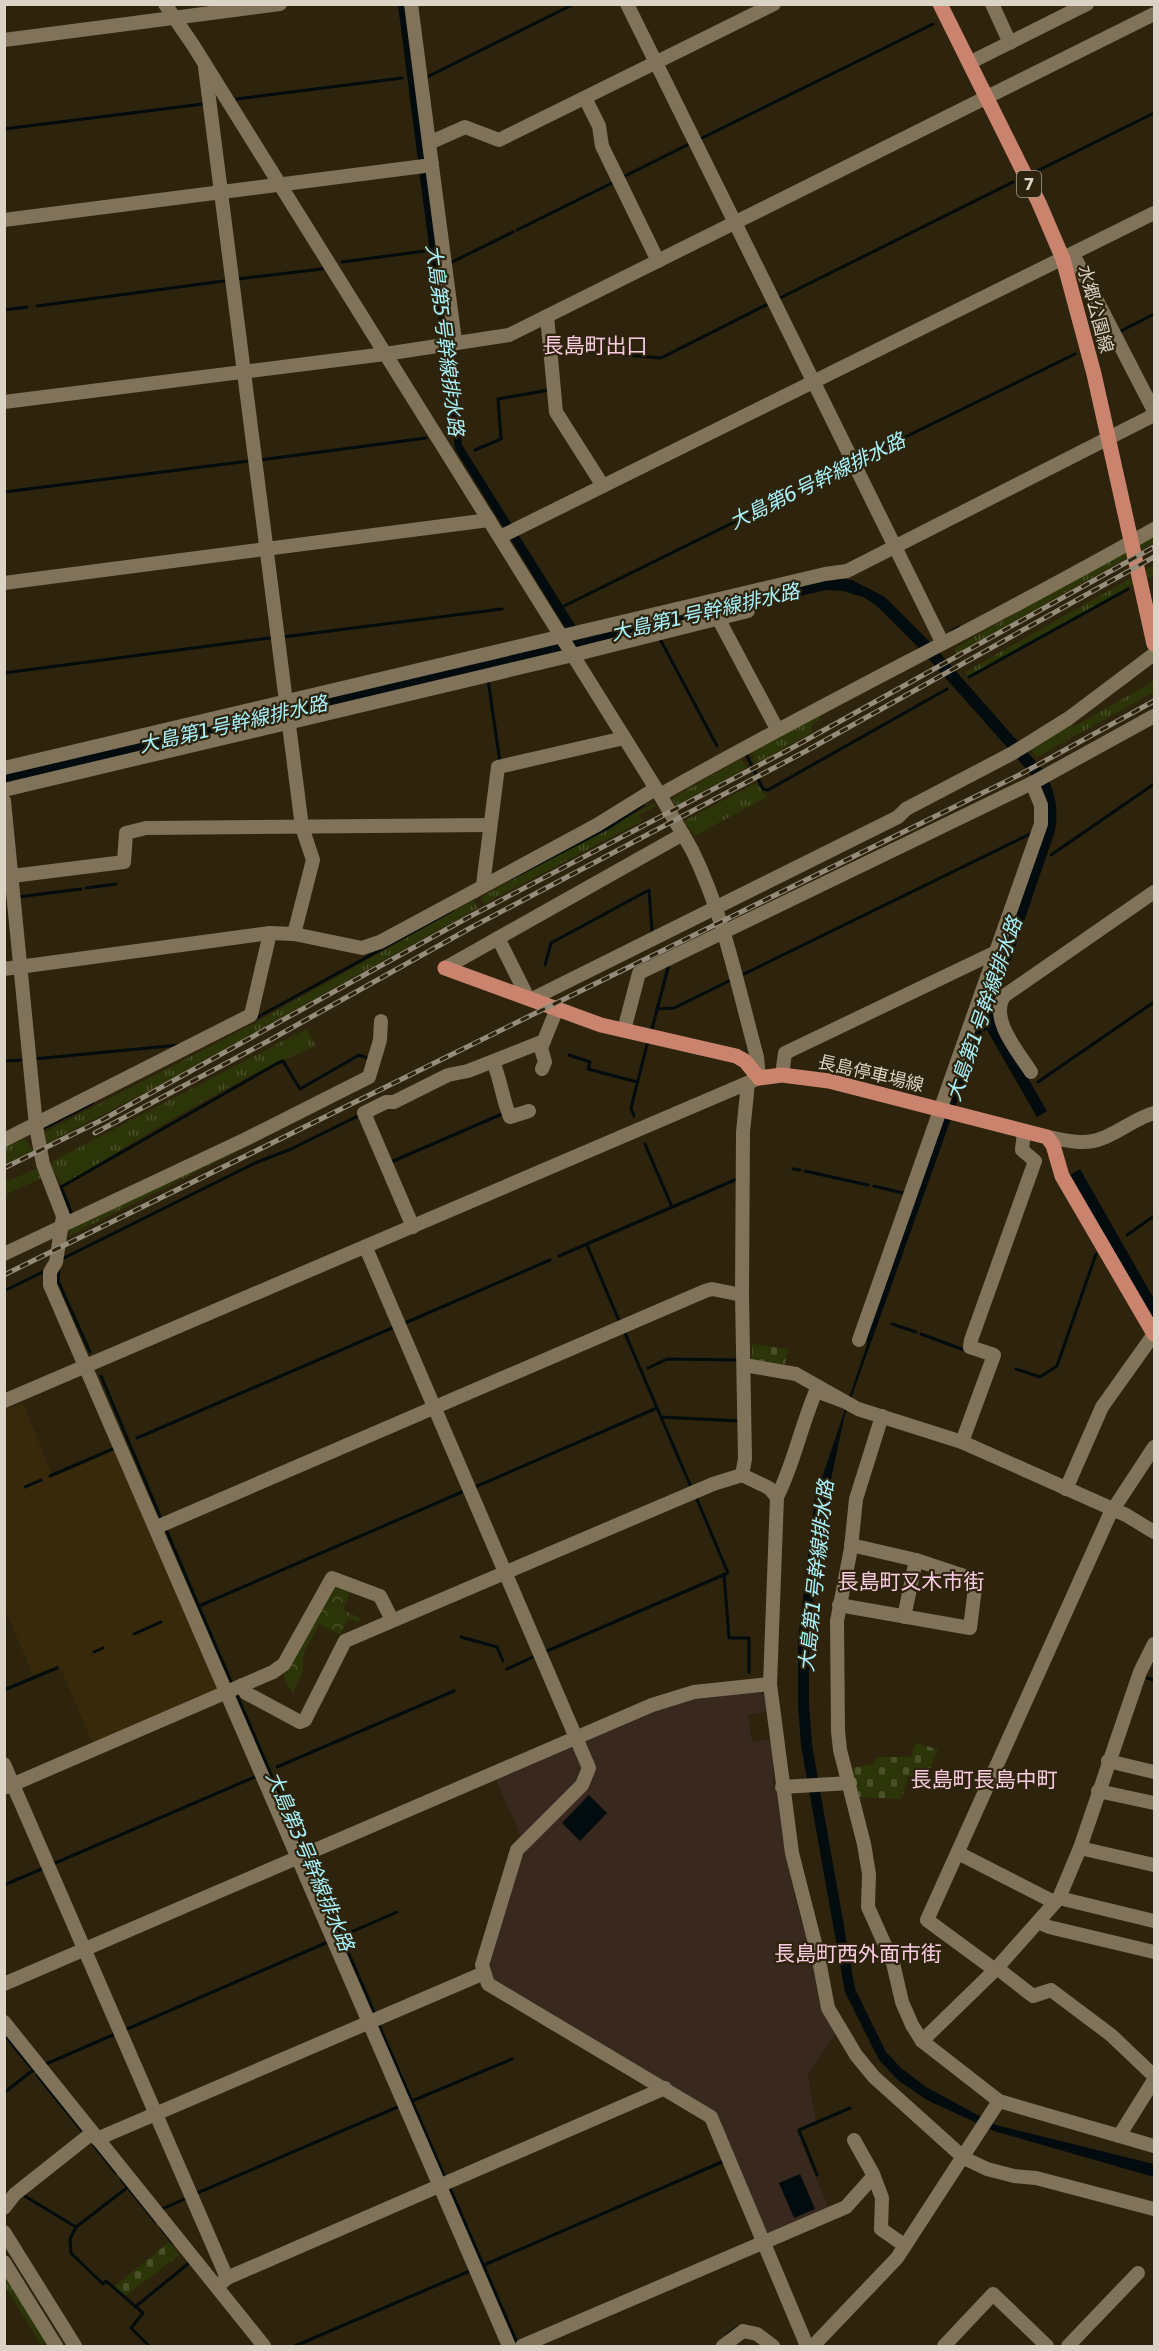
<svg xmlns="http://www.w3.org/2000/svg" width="1159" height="2351" font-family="'DejaVu Sans','Noto Sans JP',sans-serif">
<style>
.built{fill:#37290a}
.education{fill:#38281e}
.grass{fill:url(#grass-tufts)}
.forest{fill:url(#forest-crowns)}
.cemetery{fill:url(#cemetery-stones)}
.water{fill:#020c0e}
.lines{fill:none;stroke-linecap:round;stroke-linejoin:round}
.stream{stroke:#020c0e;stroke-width:3}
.minor{stroke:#80735a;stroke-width:14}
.major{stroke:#ca846e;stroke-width:15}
.rail-casing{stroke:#958c7b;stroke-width:5}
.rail{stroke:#2e230c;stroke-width:3;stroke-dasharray:9;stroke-linecap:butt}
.labels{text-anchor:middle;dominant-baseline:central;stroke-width:4.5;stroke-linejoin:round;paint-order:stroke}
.shield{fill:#2e230c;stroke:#a69e8e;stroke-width:1.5}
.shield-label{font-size:16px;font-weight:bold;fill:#dad3c6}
.street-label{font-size:18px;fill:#dad3c6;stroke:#2e230c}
.water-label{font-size:20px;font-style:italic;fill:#a7f2fc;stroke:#2e230c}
.quarter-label{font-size:21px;fill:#facce3;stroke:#2e230c}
</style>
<defs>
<pattern id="grass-tufts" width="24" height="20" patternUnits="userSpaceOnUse" patternTransform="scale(1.5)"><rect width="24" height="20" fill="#2c3508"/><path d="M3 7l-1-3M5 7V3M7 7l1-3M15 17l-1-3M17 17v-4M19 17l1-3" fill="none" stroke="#4a512a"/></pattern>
<pattern id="forest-crowns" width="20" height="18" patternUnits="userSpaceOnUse" patternTransform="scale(1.5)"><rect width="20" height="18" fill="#2c3508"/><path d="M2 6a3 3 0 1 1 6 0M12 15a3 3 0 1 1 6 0" fill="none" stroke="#4a512a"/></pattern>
<pattern id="cemetery-stones" width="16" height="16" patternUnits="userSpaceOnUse" patternTransform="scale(1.5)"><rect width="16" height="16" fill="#2c3508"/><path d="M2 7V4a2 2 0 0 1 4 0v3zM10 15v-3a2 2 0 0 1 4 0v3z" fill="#4a512a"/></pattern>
</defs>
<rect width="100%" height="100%" fill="#2e230c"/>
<!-- built -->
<polygon class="built" points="23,1403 53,1477 118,1448 222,1688 94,1746 59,1665 33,1675 5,1609 4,1411"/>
<!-- education -->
<polygon class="education" points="760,1691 770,1700 771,1711 748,1715 752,1742 773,1739 773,1787 779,1792 785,1852 801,1922 806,1926 819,2001 836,2033 808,2074 816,2121 796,2130 828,2206 825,2212 772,2233 765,2231 722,2130 721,2120 716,2114 495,1981 490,1975 489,1963 522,1856 527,1851 495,1777 681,1699"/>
<!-- grass -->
<g class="grass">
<polygon points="1154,533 1154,543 956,654 955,648"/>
<polygon points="1154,565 1154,576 1130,586 968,677 965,672"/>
<polygon points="1154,681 1154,692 1037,757 1028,746 1069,720 1073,727"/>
<polygon points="818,716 820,719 812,726 812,733 755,764 752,752"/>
<polygon points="741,759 747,768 675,806 672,798"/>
<polygon points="756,783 767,797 694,836 684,821"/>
<polygon points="654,803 656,806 639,815 642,821 484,904 481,897"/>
<polygon points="474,900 478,908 162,1084 46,1144 45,1132 255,1023"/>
<path d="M306,1029L316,1046C226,1083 144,1136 62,1186L49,1163Z"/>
<polygon points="372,1081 373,1083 69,1236 70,1225"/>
<polygon points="24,1139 34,1151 5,1165 5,1147"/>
<polygon points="38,1168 41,1178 5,1195 4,1183"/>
<polygon points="4,2272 47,2341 41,2345 5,2286"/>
</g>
<!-- forest -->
<polygon class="forest" points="333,1586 350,1591 343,1610 360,1618 359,1622 348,1619 340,1635 319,1624 303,1654 303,1671 293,1693 287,1685 283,1673"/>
<!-- cemetery -->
<g class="cemetery">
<polygon points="752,1344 788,1349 785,1364 752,1360"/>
<polygon points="915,1743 938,1749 927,1777 908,1776 902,1799 859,1797 851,1768 872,1764 878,1757 911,1757"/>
<polygon points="169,2242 179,2255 125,2296 114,2287"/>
</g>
<!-- water -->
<g class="water">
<path d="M398,5H407L462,445L582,636L835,578L852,580L885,597L931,643L1043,770C1055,790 1059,808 1055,831L995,1006L997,1025L1047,1111L1037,1117L987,1030L982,1032L844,1418L822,1522L809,1640V1704L812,1745L855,1989L886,2052L901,2068L926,2087L996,2125L1154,2164V2177L994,2131L927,2100L899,2081L879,2060L845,1992L801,1745L798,1704V1640L815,1498L867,1345L866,1339L1045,822L1038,782L919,648L876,605L863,597L843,591L826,590L5,784L4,774L551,644H559L572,639L455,449Z"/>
<polygon points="1080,1169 1154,1299 1154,1321 1070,1175"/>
<polygon points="589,1795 607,1813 580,1841 562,1823"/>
<polygon points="800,2174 815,2209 794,2218 779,2183"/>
</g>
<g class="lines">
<!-- stream -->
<g class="stream">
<polyline points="425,78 574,4"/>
<polyline points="237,99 402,78"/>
<polyline points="4,129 203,104"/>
<polyline points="698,140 933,24"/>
<polyline points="1037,171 1154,113"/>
<polyline points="623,177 689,144"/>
<polyline points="517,230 614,182"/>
<polyline points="342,262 425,251"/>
<polyline points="450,263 513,232"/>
<polyline points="238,279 322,269"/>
<polyline points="778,299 1013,182"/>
<polyline points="37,306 224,281"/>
<polyline points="4,310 27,307"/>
<polyline points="1119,332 1154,314"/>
<polyline points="1096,343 1110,336"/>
<polyline points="555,349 661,358 768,304"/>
<polyline points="475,450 501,439 498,399 549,390"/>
<polyline points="260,460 426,438"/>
<polyline points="858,460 1075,354"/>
<polyline points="4,492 249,461"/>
<polyline points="560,608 850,465"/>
<polyline points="952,631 959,627"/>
<polyline points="283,637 502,609"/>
<polyline points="660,639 717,746"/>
<polyline points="4,673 270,638"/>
<polyline points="969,677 1128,589"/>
<polyline points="488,680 500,762"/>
<polyline points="746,754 763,789 768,790 947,689"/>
<polyline points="1051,855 1154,784"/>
<polyline points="510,879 608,828 643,805"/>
<polyline points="86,888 116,884"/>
<polyline points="18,897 81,889"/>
<polyline points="545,965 551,943 649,890 652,932"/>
<polyline points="744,974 1032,833"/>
<polyline points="657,1009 674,1008 729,981"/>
<polyline points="256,1018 453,910"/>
<polyline points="652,1029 669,964"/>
<polyline points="569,1055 590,1062 588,1069 637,1082"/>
<polyline points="34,1059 179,1045"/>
<polyline points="4,1061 23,1060"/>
<polyline points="1038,1082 1154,1002"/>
<polyline points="634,1116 631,1108 648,1041"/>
<polyline points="44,1128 93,1103"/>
<polyline points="645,1144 672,1207"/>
<polyline points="391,1162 502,1114"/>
<polyline points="793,1169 800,1170"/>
<polyline points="805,1171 868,1185"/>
<polyline points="874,1186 903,1193"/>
<polyline points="72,1214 61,1187 276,1064 283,1061 300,1089 359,1055 370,1059"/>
<polyline points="1127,1235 1154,1216"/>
<polyline points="587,1245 620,1323"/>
<polyline points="559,1256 737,1179"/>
<polyline points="62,1259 255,1163 291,1149 360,1115"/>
<polyline points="59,1271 58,1281 90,1352"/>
<polyline points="4,1291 45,1271"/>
<polyline points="405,1323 550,1260"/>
<polyline points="892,1324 916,1332"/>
<polyline points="624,1331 691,1487"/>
<polyline points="921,1334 967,1351"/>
<polyline points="648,1368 667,1359 737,1360"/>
<polyline points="1016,1369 1040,1377 1057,1366 1096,1254"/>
<polyline points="101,1376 162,1521"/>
<polyline points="661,1417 740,1421"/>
<polyline points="137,1438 392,1328"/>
<polyline points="50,1476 115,1448"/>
<polyline points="25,1487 41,1480"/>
<polyline points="475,1487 657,1408"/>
<polyline points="165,1527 232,1684"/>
<polyline points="724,1574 729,1638 749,1638 749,1672"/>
<polyline points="199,1606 462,1492"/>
<polyline points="134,1634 161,1622"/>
<polyline points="461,1637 497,1647 503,1661"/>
<polyline points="547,1651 728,1573 696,1497"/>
<polyline points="94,1652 103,1648"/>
<polyline points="507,1669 533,1657"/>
<polyline points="1147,1678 1154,1680"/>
<polyline points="4,1690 57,1668"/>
<polyline points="236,1693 303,1849"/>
<polyline points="277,1767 454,1691"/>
<polyline points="307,1858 375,2014"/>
<polyline points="53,1864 257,1776"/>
<polyline points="4,1885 44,1868"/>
<polyline points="349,1933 397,1912"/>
<polyline points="378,2023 446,2180"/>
<polyline points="125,2030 328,1942"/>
<polyline points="4,2034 34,2071"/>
<polyline points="46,2064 115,2034"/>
<polyline points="37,2075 84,2133"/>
<polyline points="4,2093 33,2070"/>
<polyline points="412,2101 512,2059"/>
<polyline points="93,2144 116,2173"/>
<polyline points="817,2175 799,2130 850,2108"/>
<polyline points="121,2179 156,2222"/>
<polyline points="449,2186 518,2345"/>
<polyline points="195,2194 400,2106"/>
<polyline points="23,2195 76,2227 128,2187"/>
<polyline points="162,2209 187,2198"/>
<polyline points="76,2227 70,2239 71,2253 103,2284 106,2281 143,2313 131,2328 149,2346"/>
<polyline points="161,2228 173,2243"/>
<polyline points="484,2265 722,2162"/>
<polyline points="135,2307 189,2263"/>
<polyline points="727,2335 738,2327"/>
<polyline points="295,2346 470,2271"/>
</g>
<!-- minor -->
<g class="minor">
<polyline points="411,4 429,143"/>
<polyline points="627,4 942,642"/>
<polyline points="992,4 1010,43"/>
<polyline points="4,40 280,4"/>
<polyline points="969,63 1087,4"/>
<polyline points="205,67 302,827 313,860 294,934"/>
<polyline points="585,98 599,126 602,146 658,261"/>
<polyline points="4,220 432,165"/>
<polyline points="1073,254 1154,411"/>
<polyline points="547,316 556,412 603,486"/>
<polyline points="455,341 429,143 465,127 499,140 774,4"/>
<polyline points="4,402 385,354 509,335 1154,14"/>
<polyline points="500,537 1154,213"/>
<polyline points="4,583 489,520"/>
<polyline points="718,618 777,729"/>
<polyline points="4,768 825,574 847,571 1154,415"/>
<polyline points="4,790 573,655 748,611"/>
<path d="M660,795C823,702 992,622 1154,529"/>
<polyline points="4,801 36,1126 43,1164 63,1216 56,1262 50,1272 50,1285 509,2346"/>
<polyline points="4,877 124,862 126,833 146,828 490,825"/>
<polyline points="483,885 498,767 624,738"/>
<polyline points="498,938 528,998"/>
<polyline points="445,968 683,834"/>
<polyline points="4,969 270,933 294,934 362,948 380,942 597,825 655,789"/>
<polyline points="532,999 898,817 906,809 1011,754 1069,718 1154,654"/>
<polyline points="624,1030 639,973 1036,781 1154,716"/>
<path d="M493,1062C501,1080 502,1098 510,1117L529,1111"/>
<polyline points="542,1069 545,1062 541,1048 556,1011"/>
<path d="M1031,1072C1019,1053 989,1019 1004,996L1154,892"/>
<polyline points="782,1075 785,1053 996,952"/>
<polyline points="748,1083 743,1132 742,1295 745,1459 742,1475 769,1488 777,1497"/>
<path d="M1047,1137C1066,1140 1084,1146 1103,1138C1121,1131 1136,1118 1154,1113"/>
<polyline points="4,1140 251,1015 270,933"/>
<polyline points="63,1225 246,1139 369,1077 380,1040 381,1021"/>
<polyline points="413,1227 364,1113 386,1102 394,1102 448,1075 468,1071 544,1041"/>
<polyline points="366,1248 589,1768 582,1785 517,1850 482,1965 488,1984 711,2117 807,2346"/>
<polyline points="4,1254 63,1226"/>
<polyline points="859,1340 1041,824 1041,805 1032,783"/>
<polyline points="744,1365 796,1374 858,1409 962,1442 1126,1515 1154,1532"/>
<path d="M4,1401L759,1078L757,1057C738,988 724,915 692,850L660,795L193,45L165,4"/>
<path d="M843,1401L816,1391C801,1426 794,1463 777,1497L770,1684L792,1853L818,1955L828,2008L856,2055L874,2077L964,2158L987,2169L1014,2176L1036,2178L1154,2209"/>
<polyline points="882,1416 856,1499 851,1548 837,1621 838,1731 840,1750 864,1844 869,1874 868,1907 893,1963 902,2002 912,2025 922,2041 999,2101 1154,2146"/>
<polyline points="962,1442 994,1355 970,1347 971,1340 1035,1161 1022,1150 1024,1131"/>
<polyline points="1066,1489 1102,1407 1154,1334"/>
<polyline points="157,1527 705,1291 712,1289 742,1295"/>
<polyline points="851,1545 916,1560"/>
<polyline points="839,1605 970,1628 976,1580 916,1560 904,1617"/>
<polyline points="242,1685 246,1693 300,1722 305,1720 345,1641 713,1484 742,1475"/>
<polyline points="1108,1761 1154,1772"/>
<polyline points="4,1764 227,2278"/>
<polyline points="7,1787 273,1672 284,1664 332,1578 380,1596 392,1620"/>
<polyline points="782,1787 850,1783"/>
<polyline points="1098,1791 1154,1803"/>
<polyline points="1080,1848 1154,1865"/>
<polyline points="958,1853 1054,1902"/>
<polyline points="1059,1898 1154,1921"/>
<polyline points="1038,1922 1049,1927 1154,1952"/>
<polyline points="997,1968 1033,1996 1051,1990 1111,2035 1154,2076"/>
<polyline points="995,1970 927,1920 1110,1514 1154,1447"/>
<polyline points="4,1984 652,1705 694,1692 770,1684"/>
<polyline points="4,2022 264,2346"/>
<polyline points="922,2041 995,1970 1059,1898 1080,1848 1140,1672 1154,1644"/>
<polyline points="1119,2136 1154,2080"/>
<polyline points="97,2139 484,1973"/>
<polyline points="854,2140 873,2174 882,2198 881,2229 904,2245"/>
<polyline points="4,2208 15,2194 92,2133"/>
<polyline points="4,2232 75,2346"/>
<polyline points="4,2262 56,2346"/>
<polyline points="217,2287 227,2278 665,2088"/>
<polyline points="522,2346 846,2207 872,2178"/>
<polyline points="723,2346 743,2331 757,2334 773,2346"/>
<polyline points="813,2346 897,2258 999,2101"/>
<polyline points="944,2346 993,2294 1047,2346"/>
<polyline points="1068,2346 1138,2273"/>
</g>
<!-- major -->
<g class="major">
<polyline points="940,4 1039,203 1063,259 1094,374 1154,644"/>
<polyline points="445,968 601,1025 736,1056 745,1061 759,1078 782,1075 829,1081 1047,1137 1053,1145 1062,1176 1154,1334"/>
</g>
<!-- rail casing -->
<g class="rail-casing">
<g id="rail">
<polyline points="95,1133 270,1040 474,926 806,751 1154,557"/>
<polyline points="4,1168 104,1119 467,918 790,749 1154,547"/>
<polyline points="4,1275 1021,774 1154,701"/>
</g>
</g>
<!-- rail -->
<use href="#rail" class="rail"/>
</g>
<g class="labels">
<!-- shield labels -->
<rect class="shield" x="1017" y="171" width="24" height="26" rx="4.5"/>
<g class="shield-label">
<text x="1029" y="184">7</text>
</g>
<!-- street labels -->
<g class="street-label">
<text transform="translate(1096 309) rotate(75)">水郷公園線</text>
<text transform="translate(871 1073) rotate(13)">長島停車場線</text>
</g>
<!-- water labels -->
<g class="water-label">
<text transform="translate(445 340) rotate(83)">大島第5号幹線排水路</text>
<text transform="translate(817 481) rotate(-26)">大島第6号幹線排水路</text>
<text transform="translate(705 612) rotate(-13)">大島第1号幹線排水路</text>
<text transform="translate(233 724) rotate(-13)">大島第1号幹線排水路</text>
<text transform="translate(984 1009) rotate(-71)">大島第1号幹線排水路</text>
<text transform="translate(816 1576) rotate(-84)">大島第1号幹線排水路</text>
<text transform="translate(310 1861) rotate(67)">大島第3号幹線排水路</text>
</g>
<!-- quarter labels -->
<g class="quarter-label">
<text x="595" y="346">長島町出口</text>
<text x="911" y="1582">長島町又木市街</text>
<text x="984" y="1780">長島町長島中町</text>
<text x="858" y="1954">長島町西外面市街</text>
</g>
</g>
<!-- border -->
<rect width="1159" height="2351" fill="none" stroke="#dad3c6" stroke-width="12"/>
</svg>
